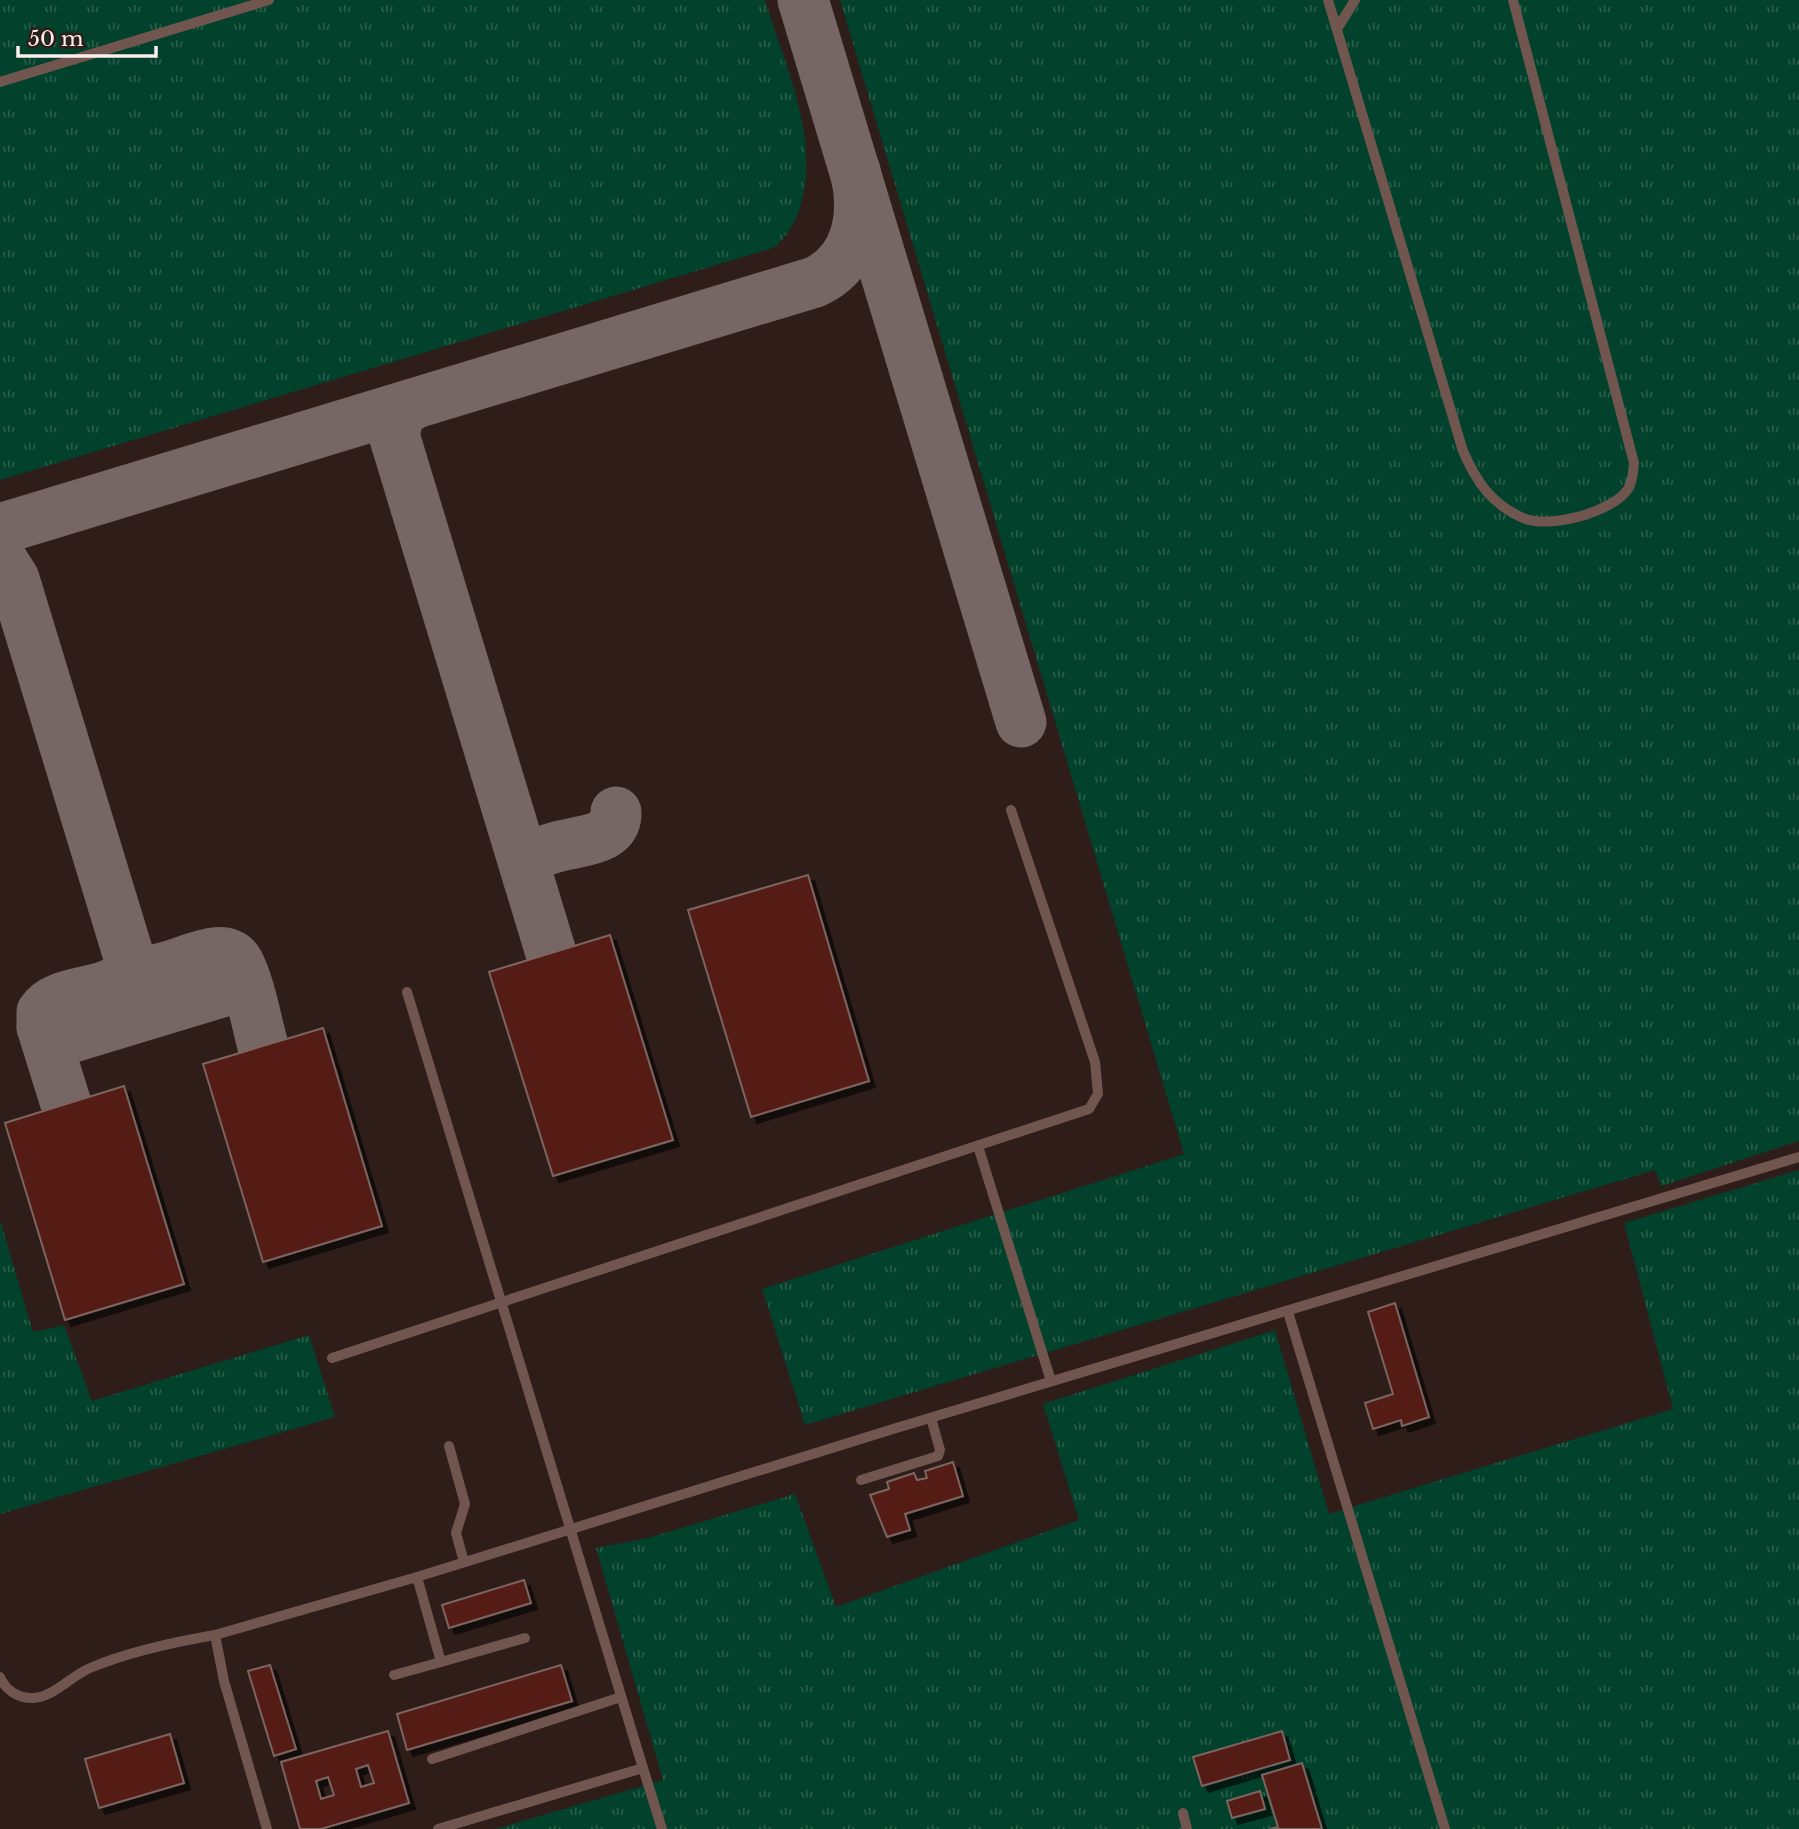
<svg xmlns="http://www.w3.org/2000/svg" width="1799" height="1829" font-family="'Libre Baskerville',serif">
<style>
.grass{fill:url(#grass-tufts)}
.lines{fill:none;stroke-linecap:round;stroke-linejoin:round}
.taxiway{stroke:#766764;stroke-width:51}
.building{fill:#551b13;stroke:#7b6561;stroke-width:2;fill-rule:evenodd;filter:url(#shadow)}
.lane{stroke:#71554f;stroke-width:10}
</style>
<defs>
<pattern id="grass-tufts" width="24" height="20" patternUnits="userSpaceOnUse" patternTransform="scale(1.75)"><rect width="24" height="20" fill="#02412b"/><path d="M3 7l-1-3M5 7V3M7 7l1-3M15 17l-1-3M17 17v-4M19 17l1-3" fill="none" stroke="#285d4a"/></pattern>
<filter id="shadow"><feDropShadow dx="6" dy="6" stdDeviation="0" flood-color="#0009"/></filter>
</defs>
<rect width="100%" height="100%" fill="#2e1d19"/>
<!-- grass -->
<g class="grass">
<path d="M0,0H765C786,69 826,149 795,221C791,230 782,239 776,247L0,480Z"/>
<polygon points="840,0 1799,0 1799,1141 1661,1186 1655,1170 805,1425 762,1289 1184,1154"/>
<polygon points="1799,1170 1799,1829 495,1829 663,1780 596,1548 648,1538 795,1494 836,1607 1079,1520 1043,1404 1275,1330 1329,1514 1673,1409 1624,1223"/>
<polygon points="0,1220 33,1332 64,1325 92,1401 309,1335 335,1417 0,1514"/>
</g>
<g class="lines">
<!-- taxiway -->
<g class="taxiway">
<polyline points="803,0 1021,722"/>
<polyline points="413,404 399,414 394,435 551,953"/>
<path d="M0,529L815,282C858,262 866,214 855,171"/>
<polyline points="0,557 14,579 129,957"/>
<path d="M528,877C524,829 618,858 616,812"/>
<polyline points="42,1027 53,1038 66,1039 228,990 238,980 239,965"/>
<path d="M66,1104L42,1027V1012C60,983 132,1000 129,957L136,968C163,981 221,933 238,962C250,984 256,1021 263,1046"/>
</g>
</g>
<!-- building -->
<g class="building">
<polygon points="808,875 869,1081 751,1117 688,910"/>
<polygon points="610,935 673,1140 553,1176 489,972"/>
<polygon points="323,1028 382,1226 263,1262 203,1064"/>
<polygon points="124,1086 184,1284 65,1320 5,1123"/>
<polygon points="1395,1303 1429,1417 1402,1426 1401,1420 1373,1429 1365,1403 1393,1394 1368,1312"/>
<polygon points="953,1462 963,1496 905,1514 910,1530 887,1537 870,1495 889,1489 887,1482 914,1473 917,1480 927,1478 925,1471"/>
<polygon points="524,1580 531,1603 449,1628 442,1605"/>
<polygon points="270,1665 296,1749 274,1756 248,1671"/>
<polygon points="561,1665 572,1701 407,1750 397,1714"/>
<path d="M388,1731L409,1803L321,1829H300L281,1762ZM368,1765L374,1783L361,1787L356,1769ZM328,1777L334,1795L321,1799L316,1781Z"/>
<polygon points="1282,1731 1290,1760 1202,1786 1193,1757"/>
<polygon points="170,1734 184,1783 99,1808 85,1759"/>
<polygon points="1302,1763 1322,1829 1270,1829 1278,1827 1262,1775"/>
<polygon points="1260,1791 1265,1809 1232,1818 1227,1801"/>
</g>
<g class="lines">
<!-- lane -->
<g class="lane">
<path d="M1328,0L1463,451C1476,481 1491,504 1523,518C1548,529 1612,513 1628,489C1633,481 1633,472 1634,463L1513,0"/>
<polyline points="1337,29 1355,0"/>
<polyline points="0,82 269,0"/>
<polyline points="407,992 643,1768 438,1829"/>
<polyline points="978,1146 1051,1381"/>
<polyline points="1288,1312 1445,1829"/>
<polyline points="332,1358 1089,1109 1098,1094 1095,1062 1011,810"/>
<polyline points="449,1446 465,1504 456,1533 464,1562"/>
<polyline points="861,1480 938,1456 940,1450 931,1418"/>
<polyline points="417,1577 441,1662 525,1638"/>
<polyline points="394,1675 441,1662"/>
<path d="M0,1677C5,1690 19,1699 34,1698C55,1696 71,1676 90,1668C128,1652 174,1642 215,1635"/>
<polyline points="432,1759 621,1697"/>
<polyline points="643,1768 662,1829"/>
<polyline points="1183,1813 1187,1829"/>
<polyline points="267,1829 224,1681 215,1635 417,1577 893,1429 1799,1157"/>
</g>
</g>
<!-- scale -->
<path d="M18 46v10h138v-10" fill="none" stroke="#fcefed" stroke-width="3.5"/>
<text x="28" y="46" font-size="21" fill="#fcefed" stroke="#2e1d19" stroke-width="5" paint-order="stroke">50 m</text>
</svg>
